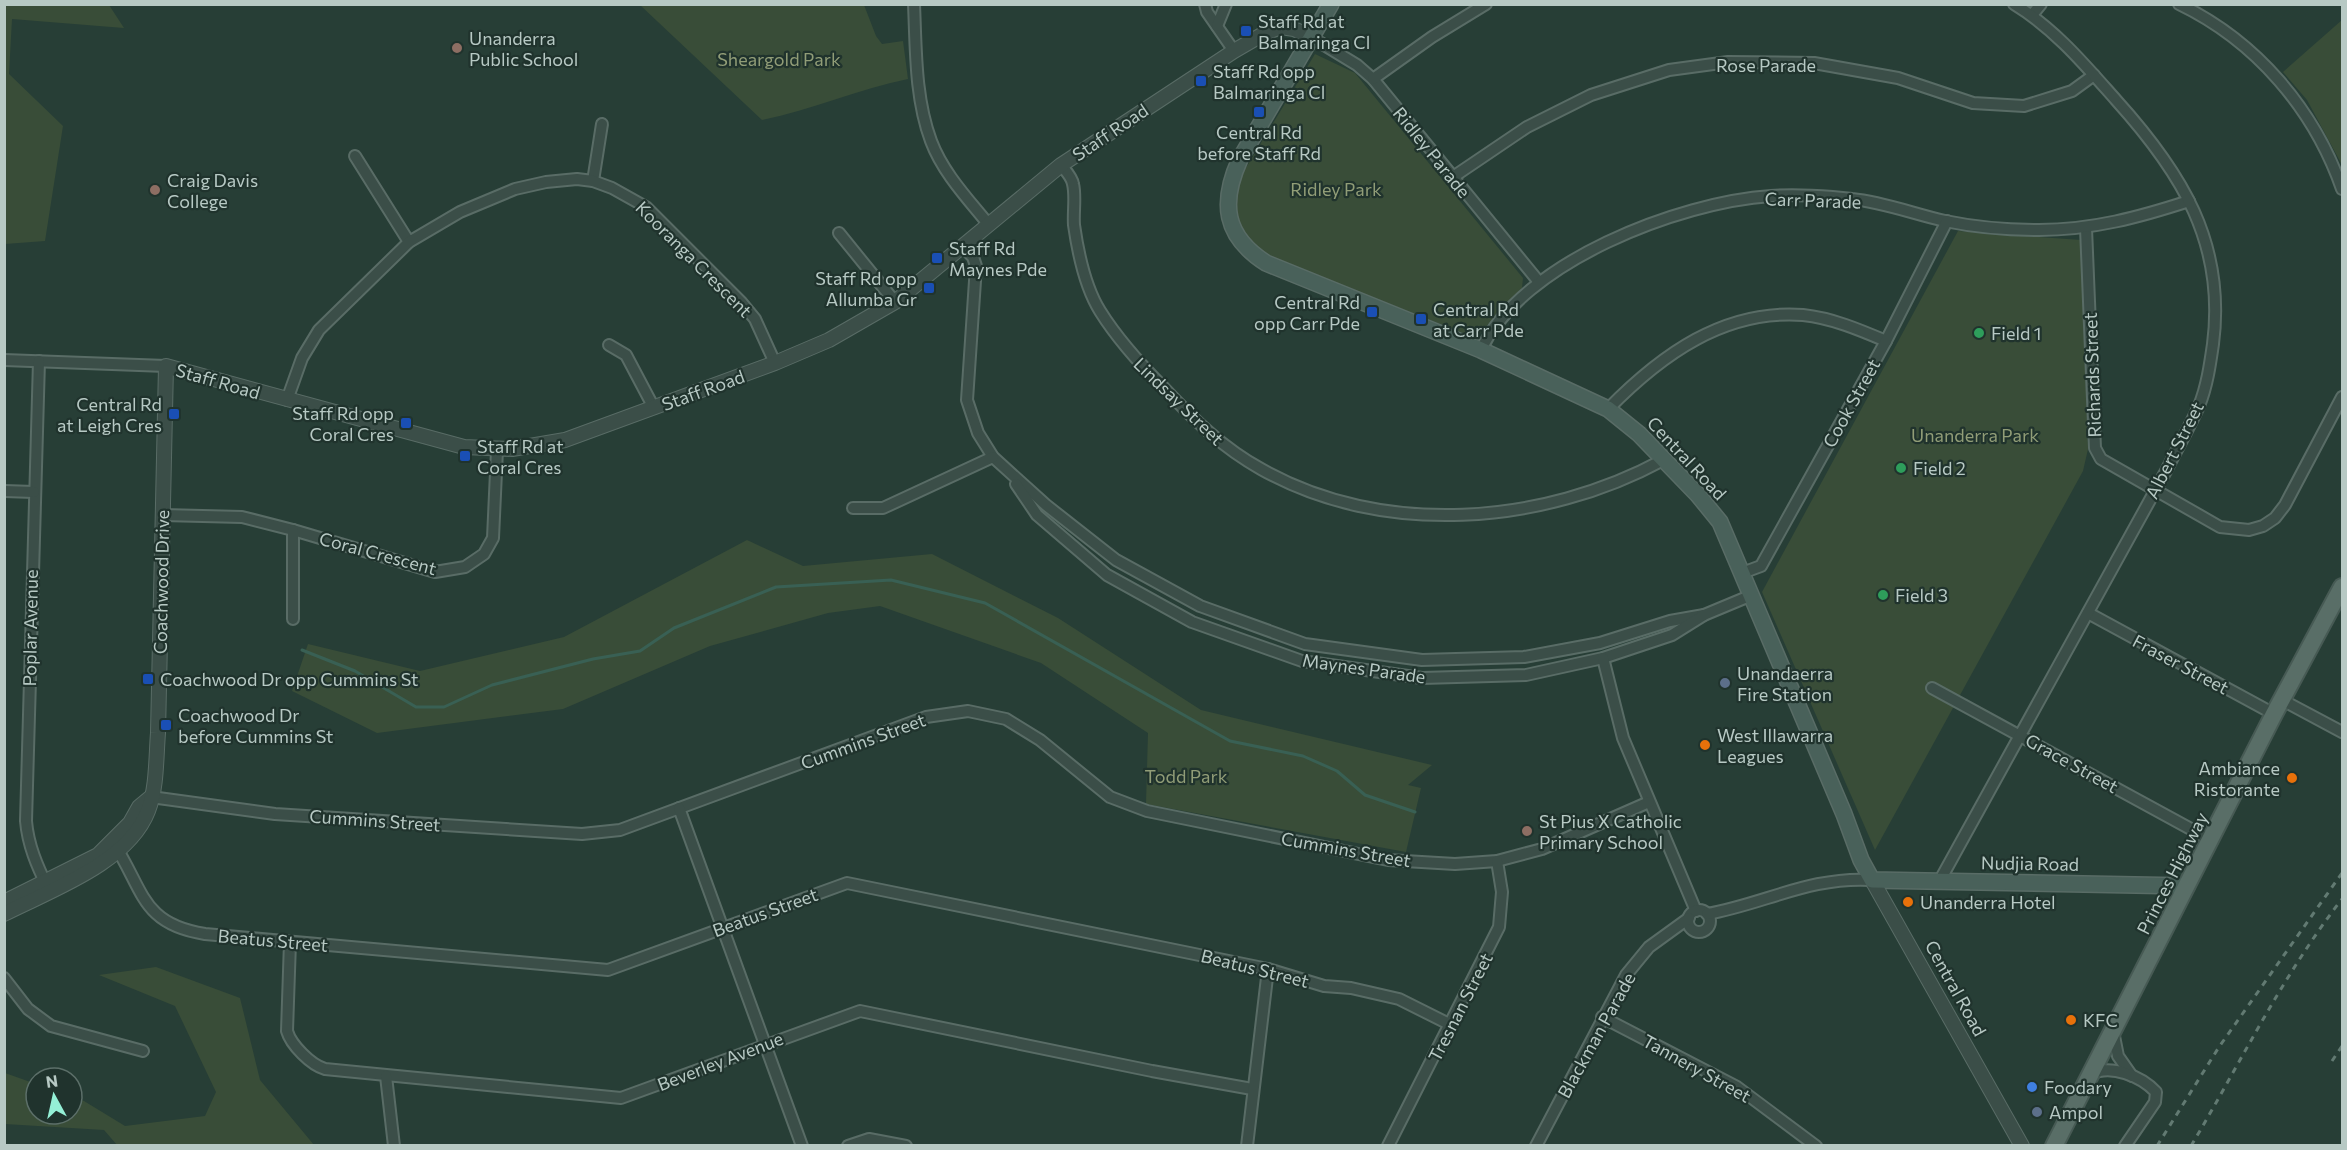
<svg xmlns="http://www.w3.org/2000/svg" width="2347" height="1150" font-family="Commissioner,sans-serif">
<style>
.green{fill:#394d38}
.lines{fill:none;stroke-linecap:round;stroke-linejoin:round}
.stream{stroke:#396054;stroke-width:3}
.minor-casing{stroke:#596c66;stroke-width:14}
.tertiary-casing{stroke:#596c66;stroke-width:16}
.secondary-casing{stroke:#596c66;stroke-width:18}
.primary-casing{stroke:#475a54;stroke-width:20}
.minor{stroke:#3b4e48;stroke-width:10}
.tertiary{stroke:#3b4e48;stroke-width:14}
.secondary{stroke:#49615a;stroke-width:15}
.primary{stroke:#596e67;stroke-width:16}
.rail{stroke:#627a72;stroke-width:3;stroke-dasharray:6 6;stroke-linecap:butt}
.transit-dot{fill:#1a4fb4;stroke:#20332d;stroke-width:2}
.education-dot{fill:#8d6e63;stroke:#20332d;stroke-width:2}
.leisure-dot{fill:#2e9e5b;stroke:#20332d;stroke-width:2}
.service-dot{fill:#5c6f8a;stroke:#20332d;stroke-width:2}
.food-dot{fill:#e8710a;stroke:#20332d;stroke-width:2}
.shop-dot{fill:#3f7fe0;stroke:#20332d;stroke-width:2}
.labels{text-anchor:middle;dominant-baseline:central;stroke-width:4.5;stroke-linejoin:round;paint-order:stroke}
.poi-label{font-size:18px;fill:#b7c9c4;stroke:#20332d;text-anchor:start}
.park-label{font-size:18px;fill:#919d77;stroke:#20332d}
.street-label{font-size:18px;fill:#b7c9c4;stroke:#20332d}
</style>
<rect width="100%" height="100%" fill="#273e36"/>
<!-- green -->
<g class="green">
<polygon points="5,4 109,5 124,28 12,19 9,74 63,126 45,241 5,244"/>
<path d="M640,5H864L876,36L882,44L903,41L908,79C858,89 812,110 762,120Z"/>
<polygon points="2342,20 2342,165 2307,100 2283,72"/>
<polygon points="1315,54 1355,73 1523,278 1522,288 1479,334 1468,335 1270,257 1242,234 1233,198 1244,171"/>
<polygon points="1958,231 2081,240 2088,449 2083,471 1875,850 1762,592"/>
<polygon points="747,540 803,566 932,554 1058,618 1201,710 1432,765 1408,785 1421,788 1406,852 1146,804 1148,733 1041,663 880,606 828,613 710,646 563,709 377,733 292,691 308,644 420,671 564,637"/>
<polygon points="156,967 240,998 260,1080 314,1145 117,1145 104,1130 5,1124 5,1073 36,1084 36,1114 72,1114 72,1097 84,1101 125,1126 205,1116 216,1092 175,1006 99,975"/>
</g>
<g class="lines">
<!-- stream -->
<polyline class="stream" points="302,650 355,671 416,707 444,707 492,685 593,659 640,651 674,628 776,587 891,580 985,603 1230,741 1303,756 1337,771 1365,795 1415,812"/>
<!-- minor casing -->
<g class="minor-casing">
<g id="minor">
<path d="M914,4C916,50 915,98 931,141C943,173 968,199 989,225"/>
<polyline points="1205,4 1207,12 1234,51"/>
<path d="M2179,4C2256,41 2314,109 2342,189"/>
<polyline points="2032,15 2041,4"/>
<polyline points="1217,26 1226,4"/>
<polyline points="1311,37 1357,65 1373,79 1539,282"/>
<polyline points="1373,79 1432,37 1486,4"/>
<polyline points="355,156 409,242"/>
<path d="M1061,165C1065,170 1072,177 1073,184C1076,196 1073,212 1074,225C1078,253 1085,287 1100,311C1118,340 1140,364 1164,388C1193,419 1223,448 1261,469C1383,538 1543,525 1663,460"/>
<polyline points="1453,177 1527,127 1591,95 1669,70 1728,62 1814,63 1898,78 1973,103 2024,106 2072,91 2094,75"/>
<polyline points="593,181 602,124"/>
<polyline points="2086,228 2095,448 2101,459 2220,527 2249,530 2263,526 2275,518 2285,505 2342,397"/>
<polyline points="839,233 895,302"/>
<polyline points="963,247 973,257 976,266 967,400 978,433 993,457 1046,505 1116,560 1200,606 1305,644 1422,660 1524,657 1600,643 1670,621 1704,615"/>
<polyline points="609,345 626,355 654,408"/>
<path d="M1481,350C1522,262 1679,202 1771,196C1794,194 1829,196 1852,199C1883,202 1914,214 1945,221C1974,227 2009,230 2039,230C2092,230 2140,217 2189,201"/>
<polyline points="4,360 166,366"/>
<path d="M39,361L26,821C28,845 37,866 48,888"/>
<polyline points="287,400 302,358 319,330 409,242 460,212 515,189 546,182 577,179 593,181 612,188 646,207 741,302 755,319 775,363"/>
<path d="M1608,409C1661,355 1724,309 1803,315C1832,318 1860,330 1886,341"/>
<polyline points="1016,484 1037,515 1107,575 1192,622 1302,661 1422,678 1526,675 1603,658 1672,635 1704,615 1752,595"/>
<polyline points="4,491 34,492"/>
<polyline points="853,508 883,508 993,457"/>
<polyline points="163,515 242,517 293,530 435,572 465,567 484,554 493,538 497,450"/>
<polyline points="1742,573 1761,566 1886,341 1947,221"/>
<polyline points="2088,613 2274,714"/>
<polyline points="293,619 293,530"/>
<polyline points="1603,658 1623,738 1696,911"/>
<polyline points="1932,688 2211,840"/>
<polyline points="2282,700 2342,732"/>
<polyline points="151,797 275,814 582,834 620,830 926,717 968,711 1006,719 1040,740 1110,797 1147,811 1388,860 1455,864 1497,861 1542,849 1649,802"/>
<polyline points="679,808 802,1146"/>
<path d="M114,844C144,890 141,924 205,934L608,970L847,883L1268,969L1324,986L1351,988L1399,999L1451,1025"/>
<path d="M1939,882L2166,471C2177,449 2189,428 2199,406C2207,386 2210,365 2213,344C2226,243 2181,172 2116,100C2085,65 2055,29 2014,4"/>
<circle cx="1699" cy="921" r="11"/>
<path d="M1707,914C1764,904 1811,876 1872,880"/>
<path d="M290,942L287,1031C291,1045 311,1065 325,1069L621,1098L860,1011L1152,1071L1252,1089"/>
<polyline points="4,978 28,1009 51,1026 143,1051"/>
<polyline points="1602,1017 1737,1087 1816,1146"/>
<polyline points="2113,1031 2118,1056 2132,1076"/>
<path d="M2091,1074C2111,1064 2141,1076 2156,1092L2155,1102L2125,1146"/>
<polyline points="386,1076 394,1146"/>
<polyline points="848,1146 869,1139 906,1146"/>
<polyline points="1247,1146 1268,969"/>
<polyline points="1388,1146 1499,927 1502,892 1497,861"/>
<polyline points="1536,1146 1626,975 1649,947 1689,918"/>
</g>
</g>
<!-- tertiary casing -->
<g class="tertiary-casing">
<g id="tertiary">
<polyline points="1872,880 2022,1146"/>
<polyline points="4,902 98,855 130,823 139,807 151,797"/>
<path d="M4,914C51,890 128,863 148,811C157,788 156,757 158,733L166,366L464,447L512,449L565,440L775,363L829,340L895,302L1061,165L1234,51L1265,33L1281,27L1294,29L1311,37"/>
</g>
</g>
<!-- secondary casing -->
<g class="secondary-casing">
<path id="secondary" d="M1331,4L1240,159C1220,203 1224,236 1266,263L1481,350L1608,409L1639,434L1698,495L1720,522L1844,814L1861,860L1872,880L2187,886"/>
</g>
<!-- primary casing -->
<g class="primary-casing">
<polyline id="primary" points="2054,1146 2274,714 2342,587"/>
</g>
<!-- minor -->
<use href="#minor" class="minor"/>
<!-- tertiary -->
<use href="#tertiary" class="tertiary"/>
<!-- secondary -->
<use href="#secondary" class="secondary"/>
<!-- primary -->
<use href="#primary" class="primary"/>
<!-- rail -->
<g class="rail">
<polyline points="2332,1061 2342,1046"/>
<polyline points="2157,1146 2219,1047 2342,873"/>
<path d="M2191,1146C2241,1062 2282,976 2342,899"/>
</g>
</g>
<!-- markers -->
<g class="transit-dot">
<rect x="1240" y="25" width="12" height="12" rx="3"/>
<rect x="1195" y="75" width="12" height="12" rx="3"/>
<rect x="1253" y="106" width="12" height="12" rx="3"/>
<rect x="931" y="252" width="12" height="12" rx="3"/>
<rect x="923" y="282" width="12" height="12" rx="3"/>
<rect x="1366" y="306" width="12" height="12" rx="3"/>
<rect x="1415" y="313" width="12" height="12" rx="3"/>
<rect x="168" y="408" width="12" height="12" rx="3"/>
<rect x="400" y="417" width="12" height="12" rx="3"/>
<rect x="459" y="450" width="12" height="12" rx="3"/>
<rect x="142" y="673" width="12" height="12" rx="3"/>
<rect x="160" y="719" width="12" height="12" rx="3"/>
</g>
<g class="education-dot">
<circle cx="457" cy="48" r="6"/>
<circle cx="155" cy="190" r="6"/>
<circle cx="1527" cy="831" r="6"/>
</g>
<g class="leisure-dot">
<circle cx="1979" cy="333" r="6"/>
<circle cx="1901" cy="468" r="6"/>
<circle cx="1883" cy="595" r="6"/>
</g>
<g class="service-dot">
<circle cx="1725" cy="683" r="6"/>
<circle cx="2037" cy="1112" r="6"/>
</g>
<g class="food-dot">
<circle cx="1705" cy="745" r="6"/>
<circle cx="2292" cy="778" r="6"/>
<circle cx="1908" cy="902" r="6"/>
<circle cx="2071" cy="1020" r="6"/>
</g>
<circle class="shop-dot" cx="2032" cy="1087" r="6"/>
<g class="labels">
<!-- poi labels -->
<g class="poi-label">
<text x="1258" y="21">Staff Rd at<tspan x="1258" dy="21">Balmaringa Cl</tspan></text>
<text x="469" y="38">Unanderra<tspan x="469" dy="21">Public School</tspan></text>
<text x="1213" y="71">Staff Rd opp<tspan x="1213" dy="21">Balmaringa Cl</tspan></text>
<text x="1259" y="132" text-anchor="middle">Central Rd<tspan x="1259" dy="21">before Staff Rd</tspan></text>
<text x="167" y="180">Craig Davis<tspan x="167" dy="21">College</tspan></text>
<text x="949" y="248">Staff Rd<tspan x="949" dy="21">Maynes Pde</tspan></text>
<text x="917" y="278" text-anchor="end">Staff Rd opp<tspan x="917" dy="21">Allumba Gr</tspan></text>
<text x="1360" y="302" text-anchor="end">Central Rd<tspan x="1360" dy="21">opp Carr Pde</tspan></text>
<text x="1433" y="309">Central Rd<tspan x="1433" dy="21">at Carr Pde</tspan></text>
<text x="1991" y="333">Field 1</text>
<text x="162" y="404" text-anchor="end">Central Rd<tspan x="162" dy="21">at Leigh Cres</tspan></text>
<text x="394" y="413" text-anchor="end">Staff Rd opp<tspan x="394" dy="21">Coral Cres</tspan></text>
<text x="477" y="446">Staff Rd at<tspan x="477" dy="21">Coral Cres</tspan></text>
<text x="1913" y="468">Field 2</text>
<text x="1895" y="595">Field 3</text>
<text x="1737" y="673">Unandaerra<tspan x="1737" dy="21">Fire Station</tspan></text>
<text x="160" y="679">Coachwood Dr opp Cummins St</text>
<text x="178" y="715">Coachwood Dr<tspan x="178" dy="21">before Cummins St</tspan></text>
<text x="1717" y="735">West Illawarra<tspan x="1717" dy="21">Leagues</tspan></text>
<text x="2280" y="768" text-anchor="end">Ambiance<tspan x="2280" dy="21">Ristorante</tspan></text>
<text x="1539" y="821">St Pius X Catholic<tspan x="1539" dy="21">Primary School</tspan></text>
<text x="1920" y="902">Unanderra Hotel</text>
<text x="2083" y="1020">KFC</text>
<text x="2044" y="1087">Foodary</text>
<text x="2049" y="1112">Ampol</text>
</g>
<!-- park labels -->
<g class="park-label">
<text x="779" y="59">Sheargold Park</text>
<text x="1336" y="189">Ridley Park</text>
<text x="1975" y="435">Unanderra Park</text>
<text x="1186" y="776">Todd Park</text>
</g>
<!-- street labels -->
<g class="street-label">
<text x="1766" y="65">Rose Parade</text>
<text transform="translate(1110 132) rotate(-34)">Staff Road</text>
<text transform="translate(1432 152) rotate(51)">Ridley Parade</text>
<text transform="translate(1813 200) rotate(2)">Carr Parade</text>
<text transform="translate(694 259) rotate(45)">Kooranga Crescent</text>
<text transform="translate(2092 375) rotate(-92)">Richards Street</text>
<text transform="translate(218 381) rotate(16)">Staff Road</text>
<text transform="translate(703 390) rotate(-20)">Staff Road</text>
<text transform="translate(1179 401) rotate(44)">Lindsay Street</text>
<text transform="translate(1851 403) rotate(-61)">Cook Street</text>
<text transform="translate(2174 450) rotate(-63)">Albert Street</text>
<text transform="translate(1687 458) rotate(47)">Central Road</text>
<text transform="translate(378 553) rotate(15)">Coral Crescent</text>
<text transform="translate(161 582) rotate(-89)">Coachwood Drive</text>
<text transform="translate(30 628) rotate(-89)">Poplar Avenue</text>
<text transform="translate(2181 664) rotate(28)">Fraser Street</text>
<text transform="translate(1364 668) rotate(8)">Maynes Parade</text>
<text transform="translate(863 741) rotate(-20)">Cummins Street</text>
<text transform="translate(2072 763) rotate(29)">Grace Street</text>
<text transform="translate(375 820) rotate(4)">Cummins Street</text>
<text transform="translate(1346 849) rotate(10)">Cummins Street</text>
<text transform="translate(2030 863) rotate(1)">Nudjia Road</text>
<text transform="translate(2172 873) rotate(-63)">Princes Highway</text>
<text transform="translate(765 912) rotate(-20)">Beatus Street</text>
<text transform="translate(273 940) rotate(5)">Beatus Street</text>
<text transform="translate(1255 968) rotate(14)">Beatus Street</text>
<text transform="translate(1956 988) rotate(61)">Central Road</text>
<text transform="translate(1460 1007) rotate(-63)">Tresnan Street</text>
<text transform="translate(1596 1035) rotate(-61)">Blackman Parade</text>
<text transform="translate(720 1061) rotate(-21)">Beverley Avenue</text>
<text transform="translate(1697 1068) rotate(29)">Tannery Street</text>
</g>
</g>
<!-- border -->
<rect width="2347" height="1150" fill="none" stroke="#b7c9c4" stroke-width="12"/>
<!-- north arrow -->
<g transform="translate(54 1096) rotate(352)"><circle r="28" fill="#20332d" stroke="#5c6f69" stroke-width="1.5"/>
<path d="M0-4.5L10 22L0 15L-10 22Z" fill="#94f0d6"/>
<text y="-9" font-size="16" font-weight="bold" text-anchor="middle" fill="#b7c9c4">N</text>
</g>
</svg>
